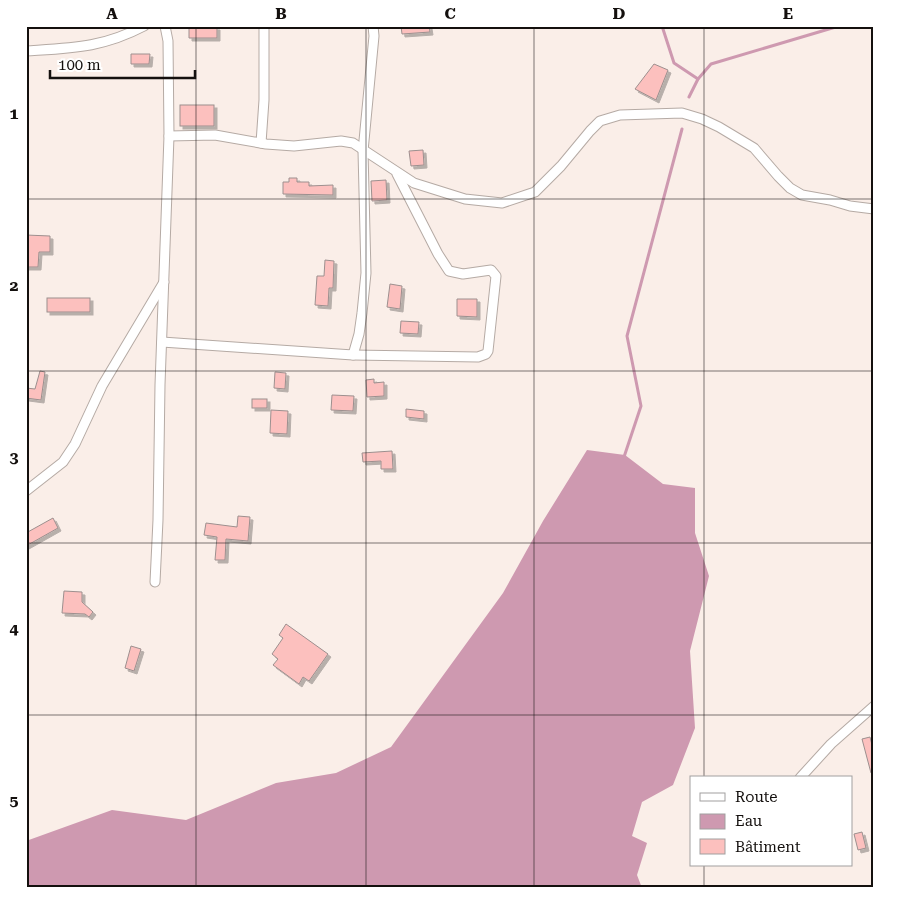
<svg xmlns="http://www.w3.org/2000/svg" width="900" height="914" font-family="'Roboto Serif',serif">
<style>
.water{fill:#ce99b0}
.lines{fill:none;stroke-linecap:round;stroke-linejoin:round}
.stream{stroke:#ce99b0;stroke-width:3}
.building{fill:#fcc0be;stroke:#9c8f8e;filter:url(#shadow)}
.minor-casing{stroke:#b5aaa4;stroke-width:11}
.minor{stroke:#fff;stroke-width:9}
.grid{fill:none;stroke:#14100e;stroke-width:1;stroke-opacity:0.55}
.neatline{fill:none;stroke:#14100e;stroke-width:2}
.grid-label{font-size:16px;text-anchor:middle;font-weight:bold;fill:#14100e}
</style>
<defs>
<filter id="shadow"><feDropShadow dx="3" dy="3" stdDeviation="0" flood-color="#0004"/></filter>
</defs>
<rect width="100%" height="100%" fill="#faeee8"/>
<!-- water -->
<polygon class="water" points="587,450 625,455 663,484 695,488 695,533 709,576 690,651 695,728 673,785 642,802 632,836 647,843 637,875 642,888 26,888 26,841 112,810 186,820 276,783 336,773 391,747 503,593 543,521"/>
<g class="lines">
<!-- stream -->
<g class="stream">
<polyline points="662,26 674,63 698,79"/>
<polyline points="689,97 698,79 711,64 839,26"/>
<polyline points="624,457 641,406 627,336 682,129"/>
</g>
</g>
<!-- building -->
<g class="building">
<polygon points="189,26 217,27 217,38 189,38"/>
<polygon points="401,26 429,26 430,32 402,34"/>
<polygon points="131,54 150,54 149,64 131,64"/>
<polygon points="654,64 668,70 656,100 635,89"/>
<rect x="180" y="105" width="34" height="21"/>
<polygon points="423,150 424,165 411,166 409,151"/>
<polygon points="289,178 297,178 297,182 309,182 309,186 333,185 333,195 283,194 283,182 289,182"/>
<polygon points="386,180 387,200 372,201 371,181"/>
<polygon points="26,235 50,236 50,252 39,252 38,267 26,267"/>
<polygon points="325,260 334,261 333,288 329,288 328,306 315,305 317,276 324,276"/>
<polygon points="390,284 402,286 400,309 387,307"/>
<rect x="47" y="298" width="43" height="14"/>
<polygon points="457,299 477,299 477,317 457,316"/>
<polygon points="401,321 419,322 418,334 400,333"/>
<polygon points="40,371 45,372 41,400 26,398 26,388 35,389"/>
<polygon points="275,372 286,373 285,389 274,388"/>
<polygon points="374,379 374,383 384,382 384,396 367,397 366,380"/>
<polygon points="332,395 354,396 353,411 331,410"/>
<rect x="252" y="399" width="15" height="9"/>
<polygon points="406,409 424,411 424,419 406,417"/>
<polygon points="271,410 288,411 287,434 270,433"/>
<polygon points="392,451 393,469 381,469 381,461 363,462 362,453"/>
<polygon points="238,516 250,517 248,541 226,539 225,560 215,560 217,537 204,535 206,523 237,527"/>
<polygon points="53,518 58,528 26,546 26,533"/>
<polygon points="64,591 82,592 82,602 93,612 89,617 85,614 62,613"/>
<polygon points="286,624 328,654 309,681 303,677 299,684 273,665 278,659 272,654 283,638 279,635"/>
<polygon points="131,646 141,649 134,671 125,668"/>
<polygon points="870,737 874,753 874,772 871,773 862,739"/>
<polygon points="862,832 866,848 858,850 854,834"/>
</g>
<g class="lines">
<!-- minor casing -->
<g class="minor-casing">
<g id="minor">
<path d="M26,51C72,48 102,48 144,26"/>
<polyline points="169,136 215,135 266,144 294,146 341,141 353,143 414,183 465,199 502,203 535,192 561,166 590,131 600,121 620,115 682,113 702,119 719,127 754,148 778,176 790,188 802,195 830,200 850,206 874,209"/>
<polyline points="261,143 264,100 264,26"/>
<polyline points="162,342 353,355 359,334 362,313 366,273 363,151 374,36 373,26"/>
<polyline points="353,355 478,357 486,354 488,351 496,276 491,270 463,274 449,271 438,254 397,174"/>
<polyline points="26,491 63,462 75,444 102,386 164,282"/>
<polyline points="155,582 158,520 160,385 169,136 168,41 165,26"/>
<polyline points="800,778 831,744 874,706"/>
</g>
</g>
<!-- minor -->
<use href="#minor" class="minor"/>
</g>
<!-- grid -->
<path class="grid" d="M196,26V888M366,26V888M534,26V888M704,26V778M26,199H874M26,371H874M26,543H874M26,715H874M704,865V888"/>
<!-- border -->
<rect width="900" height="914" fill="none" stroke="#ffffff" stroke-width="55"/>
<!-- legend -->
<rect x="690" y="776" width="162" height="90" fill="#ffffff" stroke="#a19f9f"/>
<rect x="700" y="793" width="25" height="8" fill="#ffffff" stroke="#a19f9f"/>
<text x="735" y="802" font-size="15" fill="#14100e">Route</text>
<rect x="700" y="814" width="25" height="15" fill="#ce99b0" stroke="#a19f9f"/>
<text x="735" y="826" font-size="15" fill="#14100e">Eau</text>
<rect x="700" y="839" width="25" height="15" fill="#fcc0be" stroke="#a19f9f"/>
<text x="735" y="852" font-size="15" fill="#14100e">Bâtiment</text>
<!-- scale -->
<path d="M50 70v8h145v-8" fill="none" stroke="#14100e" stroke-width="2.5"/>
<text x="58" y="70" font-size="15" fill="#14100e" stroke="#ffffff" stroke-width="4" paint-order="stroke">100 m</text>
<rect x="28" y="28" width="844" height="858" class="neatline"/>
<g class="grid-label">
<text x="112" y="19">A</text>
<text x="281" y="19">B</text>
<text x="450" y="19">C</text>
<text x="619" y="19">D</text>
<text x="788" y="19">E</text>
<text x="14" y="119">1</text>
<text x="14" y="291">2</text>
<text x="14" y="463">3</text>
<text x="14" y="634">4</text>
<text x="14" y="806">5</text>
</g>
</svg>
